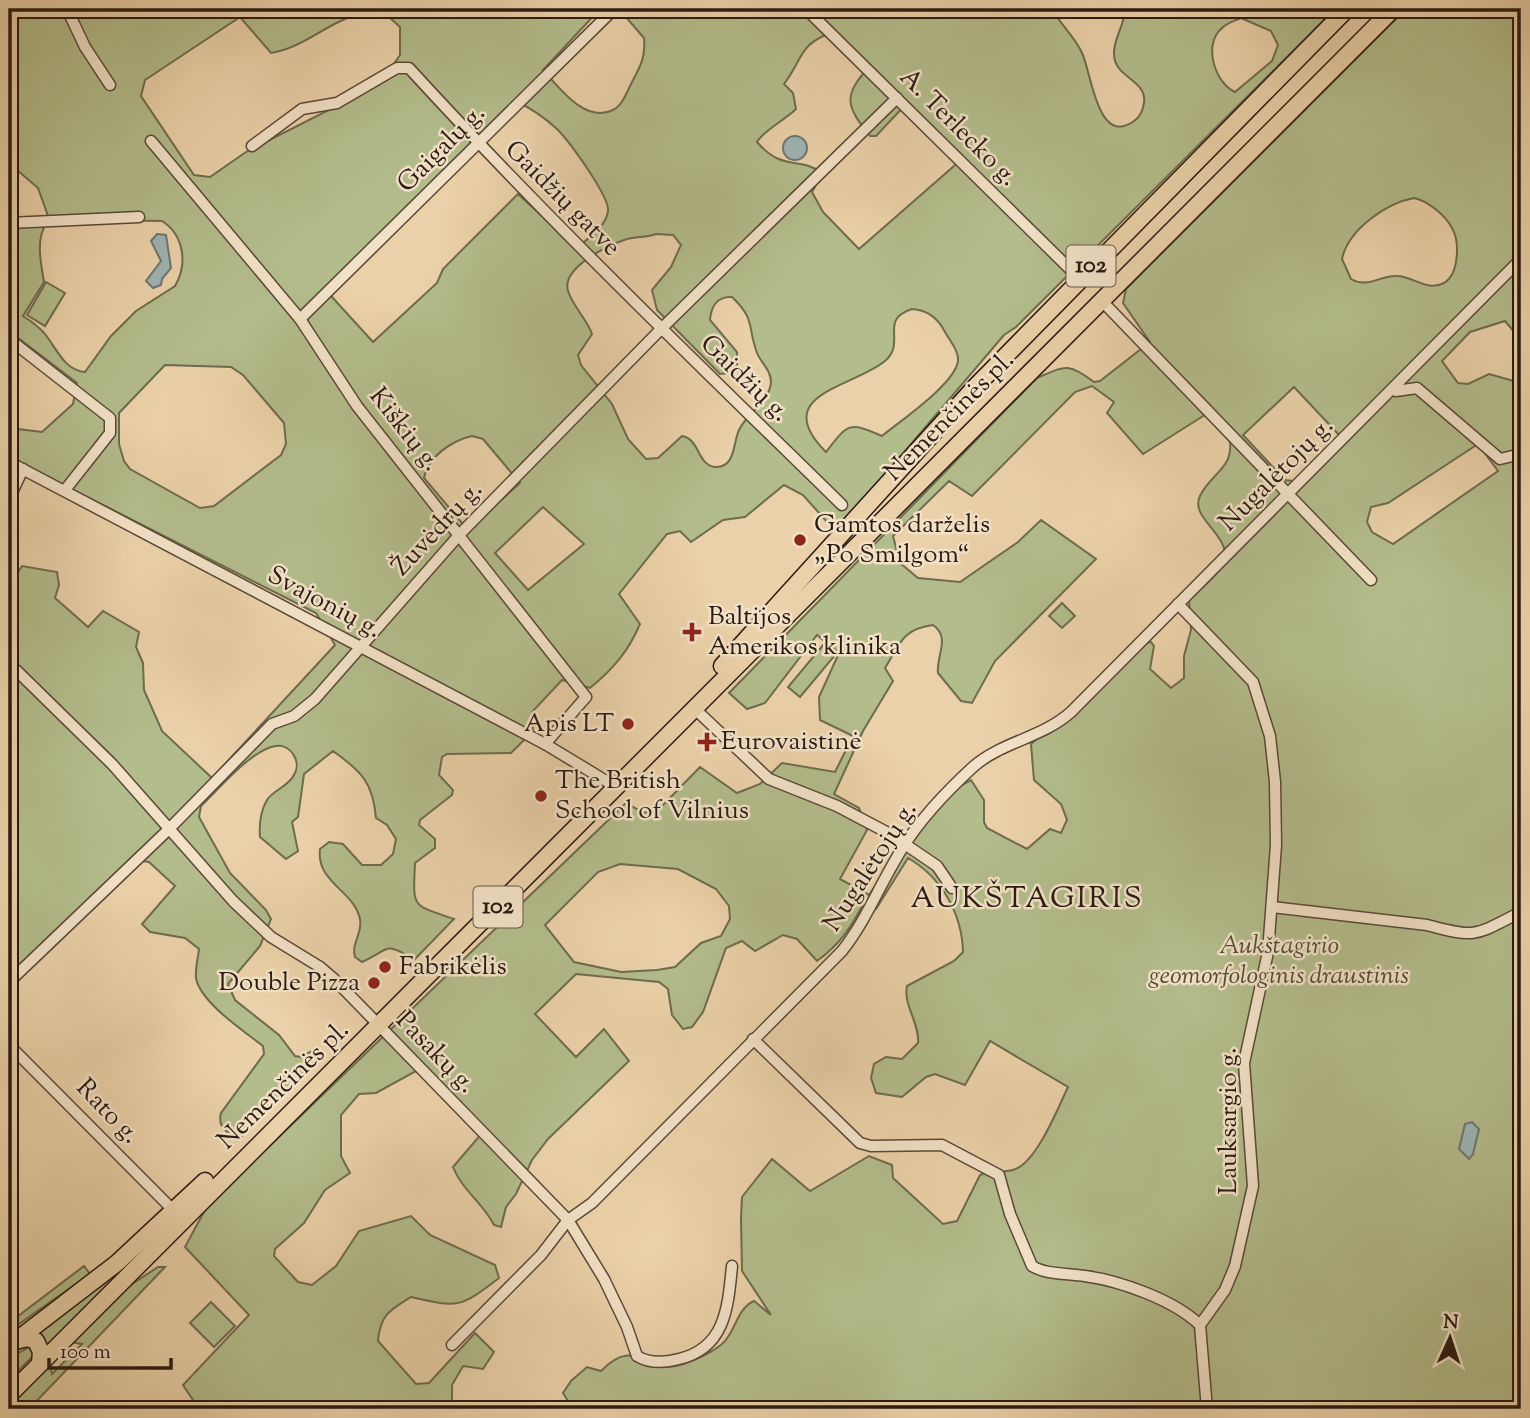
<svg xmlns="http://www.w3.org/2000/svg" width="1530" height="1418" font-family="'Sorts Mill Goudy',serif">
<style>
.green{fill:#b3bc8b;stroke:#6e6b4e;stroke-width:2;fill-rule:evenodd}
.water{fill:#9db4b4;stroke:#6f7673;stroke-width:2}
.lines{fill:none;stroke-linecap:round;stroke-linejoin:round}
.minor-casing{stroke:#5a4838;stroke-width:13}
.primary-casing{stroke:#2a1a12;stroke-width:19}
.minor{stroke:#f2e1c7;stroke-width:10}
.primary{stroke:#ebd1a9;stroke-width:16}
.poi-dot{fill:#8f2418;stroke:#f2e1c7;stroke-width:2.5}
.labels{text-anchor:middle;dominant-baseline:central;stroke-width:5;stroke-linejoin:round;paint-order:stroke}
.shield{fill:#f2e1c7;stroke:#665648;stroke-width:2}
.shield-label{font-size:24px;font-weight:bold;fill:#2a1a12}
.street-label{font-size:26px;fill:#2a1a12;stroke:#f2e1c7}
.poi-label{font-size:26px;fill:#2a1a12;stroke:#f2e1c7;text-anchor:start}
.park-label{font-size:26px;font-style:italic;fill:#534b36;stroke:#f2e1c7}
.quarter-label{font-size:30px;letter-spacing:2px;fill:#2a1a12;stroke:#f2e1c7}
</style>
<rect width="100%" height="100%" fill="#ebd1a9"/>
<filter id="stains"><feTurbulence type="fractalNoise" baseFrequency=".00286" numOctaves="4"/><feColorMatrix values="0 0 0 0 .2 0 0 0 0 .09 0 0 0 0 .02 0 0 0 .5 -.17"/></filter>
<radialGradient id="worn" r=".72"><stop offset=".6" stop-color="#630" stop-opacity="0"/><stop offset="1" stop-color="#630" stop-opacity=".3"/></radialGradient>
<!-- green -->
<g class="green">
<path d="M9,9H600L543,70C559,87 585,124 613,110C622,106 627,92 631,84C640,67 646,57 644,38L619,9H1052C1060,24 1075,37 1082,53C1091,70 1097,148 1134,121C1140,117 1143,110 1144,103C1147,82 1120,78 1115,61C1110,43 1125,26 1125,9H1335L1016,327L1004,335L836,532L803,495L784,485L745,517L723,520L691,542L680,531L667,534L619,594L640,624C628,652 613,669 590,688L562,680L532,712L533,731L511,753L447,754L442,757L439,775L453,790L452,795L420,820L419,825L435,839V848L415,863C413,909 411,904 454,919L414,960C385,940 389,950 362,962L355,957C351,943 363,933 360,919C354,890 316,883 320,849L329,842L343,844L362,865H381L393,854L396,839L387,825L376,818C373,782 361,771 333,751L304,774L298,817L292,822L298,851L286,859L260,837C259,824 260,812 267,800C273,790 288,787 294,775C302,762 291,744 276,746C252,749 219,789 201,806L199,817L230,873L266,910L271,919L260,946L228,984L235,1000L279,1035L295,1056L301,1057L314,1050L322,1054L238,1140C227,1132 217,1127 221,1113L264,1054L263,1046C245,1032 200,1002 196,978C195,969 198,958 199,949L185,938L150,932L142,924L175,886L149,862L134,860L9,978V578L16,576L22,566L57,572L59,585L55,598L88,627L103,611L139,632L136,647L143,663L144,690L162,731L212,778L335,645L316,613L22,464L9,488V428L42,432L73,404L77,383L9,331V227H26L48,216L38,188L16,169L9,171ZM364,13L389,17L400,27V55L380,84L246,152L210,177L194,175L141,96L145,80L240,17L271,53C305,48 331,19 364,13ZM1241,18L1271,31L1278,45L1272,61L1235,92C1215,83 1203,45 1221,29C1226,23 1234,21 1241,18ZM835,31L870,66C842,96 846,106 870,136H876L907,103L962,159L859,249L823,212L812,192L823,173C798,156 783,172 757,142C762,132 786,119 796,109L793,93L784,84C805,56 797,45 835,31ZM517,102C533,109 545,118 557,129C569,141 610,197 608,211C606,227 588,238 577,248L518,194L443,269L437,283L373,342L332,297L331,282ZM95,220L162,221C184,235 188,264 175,286L136,311L111,336L85,372C64,370 57,349 45,334C39,327 31,321 23,316L44,282C41,264 35,238 47,223ZM656,234L673,235L681,245L671,267L652,290L657,310L720,374L730,373L737,365V352L710,320C711,307 717,296 732,297C756,320 747,326 757,353C761,363 771,370 771,382C770,401 746,414 739,430C733,442 736,468 715,467C697,465 700,439 682,436L658,458L646,459L628,439L612,404L581,365L578,355L592,334C587,319 573,307 568,291C561,268 607,246 624,240C635,236 646,238 656,234ZM912,309C928,310 938,318 945,332C950,341 959,351 958,361C955,384 900,421 882,436C848,421 848,424 826,452C768,394 854,387 885,361C907,342 878,320 912,309ZM165,365L231,367L243,375L284,423L286,444L281,455L214,506L200,508L130,469L124,461L119,444V413ZM472,436L483,439L520,483L468,530L424,478C427,457 453,440 472,436ZM543,507L584,544L528,590L495,553Z"/>
<path d="M1406,9H1521V340L1505,321L1470,332L1442,361L1458,383L1468,384L1489,374L1521,383V1409H573L563,1393L571,1381L587,1367L601,1371C638,1333 641,1379 683,1364C695,1360 713,1352 722,1344C736,1332 736,1309 754,1301L771,1315L742,1271L741,1218L742,1197L772,1159L810,1191L869,1156L892,1165L893,1178L943,1224L957,1221L980,1175C991,1170 1002,1173 1013,1170C1036,1164 1058,1108 1068,1087L990,1041L965,1085L935,1074L926,1077L902,1097L876,1093L871,1078L874,1064L886,1057L902,1059L918,1043C920,1024 903,1005 907,986L954,961L963,952C962,913 941,877 908,858L876,909L864,902C852,927 839,945 817,961L797,939L783,935L755,951L742,941L726,948L703,1012L692,1027L683,1029L672,1015L668,989L659,982L576,974L535,1014L576,1057L604,1029L629,1061L548,1139L532,1160L516,1194L506,1207L501,1227L494,1225C483,1203 462,1190 453,1167L483,1132L482,1127L425,1066L376,1093L359,1094L341,1115V1156L350,1173L325,1190L304,1223L275,1249L274,1256L298,1282L312,1285L336,1266L359,1231L411,1216L430,1235L495,1265L499,1278C460,1308 459,1308 411,1297C390,1310 380,1315 378,1341L416,1384L429,1383L475,1333L494,1352L483,1369L463,1366L452,1385V1400L467,1409H199L183,1385L249,1315L185,1247L207,1206L626,803L644,813L660,808L700,767L737,793L760,784L782,763L835,772L853,736L820,720L819,697L839,653L817,635L765,703L747,709L729,693L1037,378C1067,365 1067,363 1094,382L1100,381L1150,342L1123,303L1126,289ZM1414,198C1428,201 1445,215 1452,228C1460,242 1459,274 1444,283C1427,292 1413,276 1397,276C1380,275 1368,289 1351,279L1342,259C1348,230 1386,203 1414,198ZM1092,386L1114,402L1107,413L1143,454L1208,413L1230,442C1233,469 1210,474 1200,496C1188,521 1241,538 1220,569C1213,580 1199,590 1189,599L1191,630L1184,656V678L1171,688L1150,669L1154,646L1151,642L1146,643L1031,744L1034,780L1061,804L1067,820L1061,833L1050,829L1027,849L987,828L984,822V800L971,780L934,800L869,895L840,879L867,830L859,808L834,794L863,731L893,681L885,668C900,644 902,629 933,625C951,637 936,656 938,673L961,701L972,703L995,661L1096,559L1041,520L1018,542L960,582L918,578L900,563L893,536L949,481L972,496L1075,392ZM1294,387L1341,437L1293,481L1285,480L1243,435ZM1478,444L1498,471L1393,544L1372,532L1367,522L1371,507L1388,503ZM620,864L678,869L716,889L729,906L730,919L721,936L701,943L675,967L657,970L621,972L574,962L545,925L598,872Z"/>
<polygon points="46,282 65,293 45,326 27,315"/>
<polygon points="1062,603 1075,616 1062,628 1049,616"/>
<polygon points="824,644 836,654 800,697 788,687"/>
<polygon points="188,1206 48,1348 33,1336"/>
<polygon points="84,1266 90,1274 9,1331 9,1323"/>
<polygon points="158,1267 165,1267 29,1409 9,1409 9,1403 50,1363 52,1374 82,1344 70,1342 123,1290"/>
<polygon points="211,1302 235,1326 214,1347 190,1323"/>
<polygon points="29,1347 33,1349 33,1356 9,1380 9,1358"/>
</g>
<!-- water -->
<g class="water">
<circle cx="795" cy="148" r="12"/>
<polygon points="157,234 166,235 171,268 162,279 161,285 153,288 146,281 161,261 151,241"/>
<polygon points="1472,1122 1479,1129 1473,1154 1469,1159 1459,1149 1465,1124"/>
</g>
<g class="lines">
<!-- minor casing -->
<g class="minor-casing">
<g id="minor">
<polyline points="67,9 85,47 110,85"/>
<polyline points="806,9 1079,278"/>
<polyline points="151,141 300,319 357,406 586,697 545,744"/>
<path d="M252,146L302,109L337,103L397,68H409C547,219 695,361 842,505"/>
<polyline points="9,223 139,217"/>
<polyline points="1101,300 1371,580"/>
<polyline points="300,319 614,9"/>
<polyline points="9,339 110,418 110,433 65,490"/>
<polyline points="1396,391 1417,388 1500,459 1521,454"/>
<polyline points="9,462 545,744 616,787"/>
<polyline points="9,499 23,469"/>
<polyline points="1178,604 1253,682 1270,736 1275,782 1276,845 1268,952 1244,1063 1253,1186 1235,1266 1225,1290 1200,1325 1207,1409"/>
<path d="M16,670L112,764L233,901L271,937L320,967L334,979L568,1220L604,1279L627,1327L637,1356C650,1364 664,1363 679,1359C726,1348 728,1306 732,1266"/>
<polyline points="694,708 769,779 837,806 890,834 937,866 952,888"/>
<path d="M1272,907L1427,925C1478,939 1475,935 1521,912"/>
<polyline points="9,982 168,830 272,724 294,716 315,699 460,534 662,328 897,98"/>
<path d="M753,1039L860,1143L871,1146L942,1145L999,1175L1010,1214L1032,1266C1047,1275 1067,1273 1085,1276C1121,1281 1174,1300 1200,1325"/>
<polyline points="9,1045 174,1211"/>
<path d="M452,1345L541,1255L568,1220L592,1203L842,951C868,918 882,879 905,844C923,816 948,790 973,767C1001,742 1042,738 1071,712L1521,259"/>
</g>
</g>
<!-- primary casing -->
<g class="primary-casing">
<g id="primary">
<polyline points="722,666 975,387 1347,9"/>
<polyline points="15,1341 28,1338 36,1341 41,1352 40,1363"/>
<polyline points="9,1346 117,1263 205,1181"/>
<polyline points="9,1395 1393,9"/>
</g>
</g>
<!-- minor -->
<use href="#minor" class="minor"/>
<!-- primary -->
<use href="#primary" class="primary"/>
</g>
<!-- markers -->
<g class="poi-dot">
<circle cx="800" cy="540" r="7"/>
<path d="M688.5 621.5h7v7h7v7h-7v7h-7v-7h-7v-7h7z"/>
<circle cx="628" cy="724" r="7"/>
<path d="M703.5 731.5h7v7h7v7h-7v7h-7v-7h-7v-7h7z"/>
<circle cx="541" cy="796" r="7"/>
<circle cx="385" cy="967" r="7"/>
<circle cx="374" cy="983" r="7"/>
</g>
<g class="labels">
<!-- shield labels -->
<g class="shield">
<rect x="1066.5" y="245.5" width="49" height="41" rx="5"/>
<rect x="473.5" y="886.5" width="49" height="41" rx="5"/>
</g>
<g class="shield-label">
<text x="1091" y="266">102</text>
<text x="498" y="907">102</text>
</g>
<!-- street labels -->
<g class="street-label">
<text transform="translate(958 128) rotate(45)">A. Terlecko g.</text>
<text transform="translate(442 149) rotate(-45)">Gaigalų g.</text>
<text transform="translate(562 199) rotate(45)">Gaidžių gatve</text>
<text transform="translate(744 379) rotate(44)">Gaidžių g.</text>
<text transform="translate(950 417) rotate(-45)">Nemenčinės pl.</text>
<text transform="translate(404 430) rotate(52)">Kiškių g.</text>
<text transform="translate(1277 475) rotate(-45)">Nugalėtojų g.</text>
<text transform="translate(438 529) rotate(-47)">Žuvėdrų g.</text>
<text transform="translate(324 603) rotate(28)">Svajonių g.</text>
<text transform="translate(871 867) rotate(-57)">Nugalėtojų g.</text>
<text transform="translate(435 1053) rotate(46)">Pasakų g.</text>
<text transform="translate(284 1086) rotate(-44)">Nemenčinės pl.</text>
<text transform="translate(107 1112) rotate(46)">Rato g.</text>
<text transform="translate(1229 1121) rotate(-90)">Lauksargio g.</text>
</g>
<!-- poi labels -->
<g class="poi-label">
<text x="814" y="525">Gamtos darželis<tspan x="814" dy="30">„Po Smilgom“</tspan></text>
<text x="708" y="617">Baltijos<tspan x="708" dy="30">Amerikos klinika</tspan></text>
<text x="614" y="724" text-anchor="end">Apis LT</text>
<text x="721" y="742">Eurovaistinė</text>
<text x="555" y="781">The British<tspan x="555" dy="30">School of Vilnius</tspan></text>
<text x="399" y="967">Fabrikėlis</text>
<text x="360" y="983" text-anchor="end">Double Pizza</text>
</g>
<!-- park labels -->
<g class="park-label">
<text x="1279" y="946">Aukštagirio<tspan x="1279" dy="30">geomorfologinis draustinis</tspan></text>
</g>
<!-- quarter labels -->
<g class="quarter-label">
<text x="1027" y="899">AUKŠTAGIRIS</text>
</g>
</g>
<!-- margin -->
<rect width="1530" height="1418" fill="none" stroke="#ebd1a9" stroke-width="35"/>
<rect x="10" y="10" width="1509" height="1397" fill="none" stroke="#2a1a12" stroke-width="3.5"/>
<rect x="18" y="18" width="1495" height="1383" fill="none" stroke="#2a1a12" stroke-width="2"/>
<!-- north arrow -->
<g transform="translate(1450 1338) rotate(3)" stroke="#f2e1c7" stroke-width="5" paint-order="stroke">
<path d="M0-5L12 26L0 18L-12 26Z" fill="#2a1a12"/>
<text y="-10" font-size="19" font-weight="bold" text-anchor="middle" fill="#2a1a12">N</text>
</g>
<!-- scale -->
<path d="M49 1358v10h122v-10" fill="none" stroke="#2a1a12" stroke-width="3.5"/>
<text x="60" y="1358" font-size="21" fill="#2a1a12" stroke="#f2e1c7" stroke-width="5" paint-order="stroke">100 m</text>
<rect width="100%" height="100%" filter="url(#stains)"/>
<rect width="100%" height="100%" fill="url(#worn)"/>
</svg>
